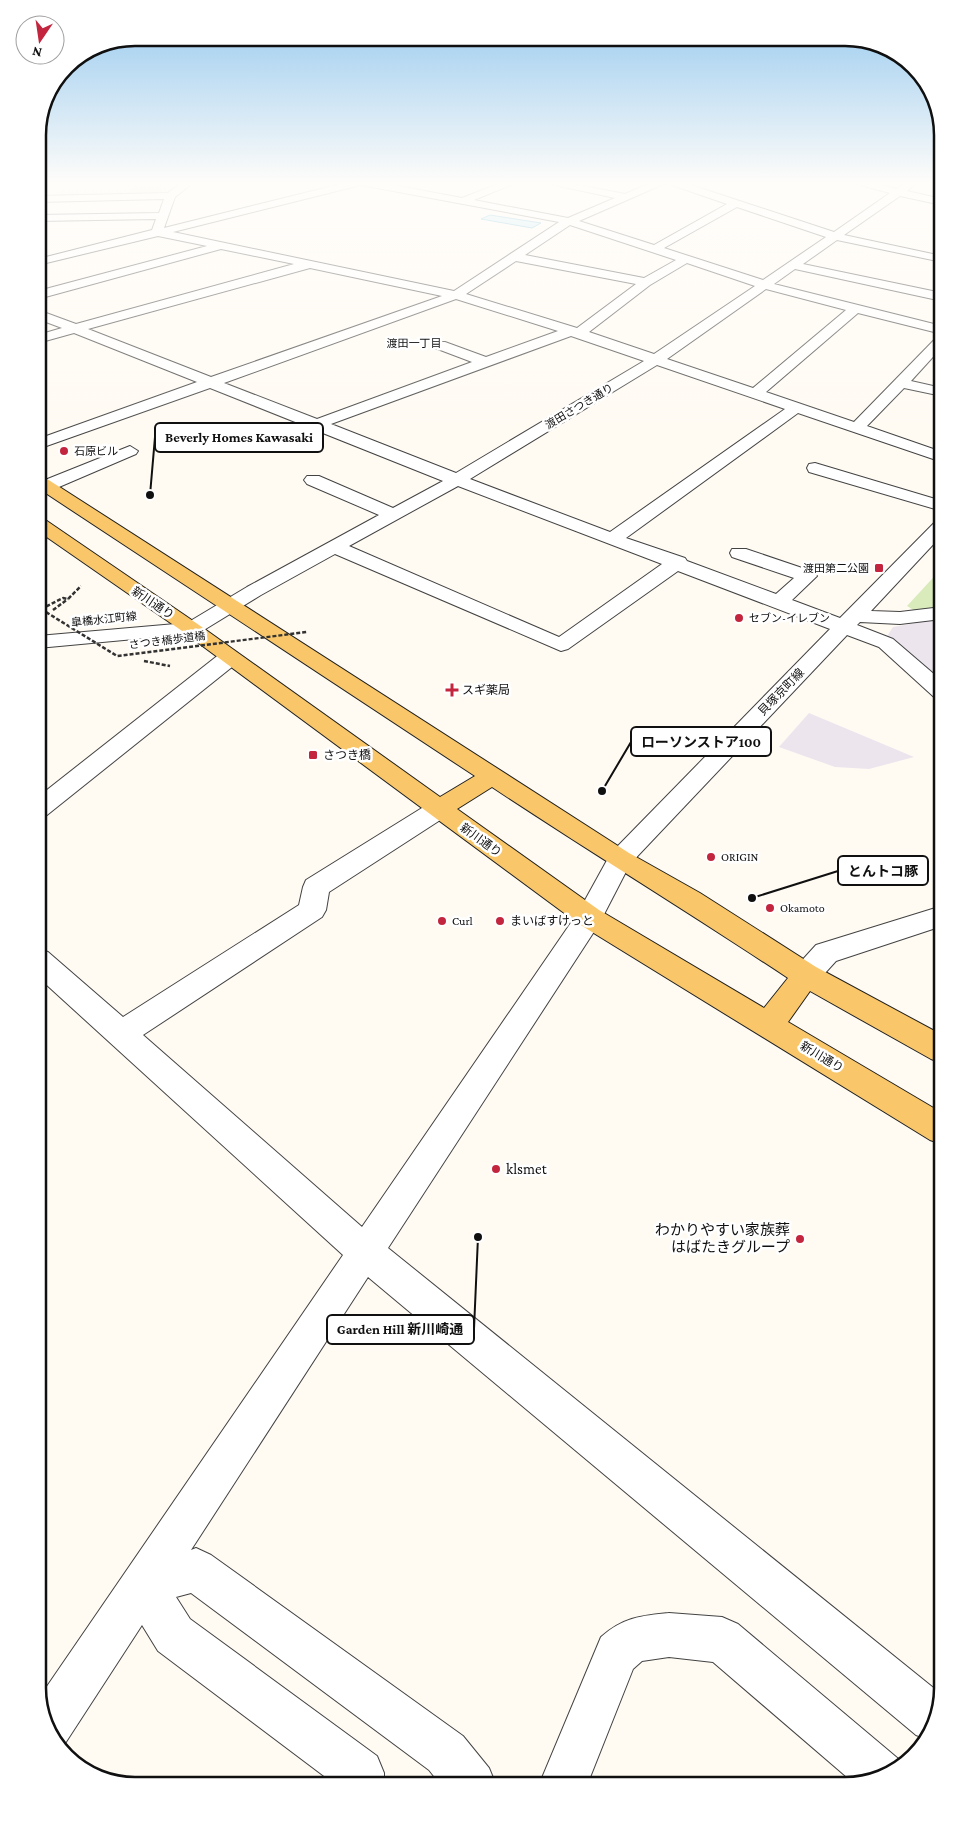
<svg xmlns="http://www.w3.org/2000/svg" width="980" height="1823" font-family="'Crimson Pro','Noto Sans JP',serif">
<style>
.industrial{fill:#ece5ee}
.green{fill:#d9ebbb}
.forest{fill:#bfdc9a}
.water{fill:#b7e6f7;stroke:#3da4cf}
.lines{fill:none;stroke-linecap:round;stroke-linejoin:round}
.minor-casing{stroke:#434343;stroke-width:2}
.major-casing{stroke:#212121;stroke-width:2}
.path{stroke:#323232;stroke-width:2.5;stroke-dasharray:4 2;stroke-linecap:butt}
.minor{fill:#fff;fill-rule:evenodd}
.major{fill:#f9c769;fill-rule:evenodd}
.path-bridge{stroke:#323232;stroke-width:2.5;stroke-dasharray:4 2;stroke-linecap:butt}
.poi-dot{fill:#c2253d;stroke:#fff;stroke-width:2}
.labels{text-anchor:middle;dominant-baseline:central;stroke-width:5;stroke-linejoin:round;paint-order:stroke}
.far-neighbourhood-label{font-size:11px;fill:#101010;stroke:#fff}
.far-street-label{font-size:11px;fill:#101010;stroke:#fff}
.far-poi-label{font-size:11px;fill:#101010;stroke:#fff;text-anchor:start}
.street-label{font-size:12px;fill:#101010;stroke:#fff}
.poi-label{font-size:12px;fill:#101010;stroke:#fff;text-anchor:start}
.near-poi-label{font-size:15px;fill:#101010;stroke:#fff;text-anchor:start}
.rim{fill:none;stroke:#101010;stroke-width:2.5}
.leader{fill:none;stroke:#101010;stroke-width:2}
.callout-dot{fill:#101010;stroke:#fff;stroke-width:2}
.callout{fill:#fff;stroke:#101010;stroke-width:2}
.callout-label{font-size:14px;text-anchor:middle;font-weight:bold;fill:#101010}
</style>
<rect width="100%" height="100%" fill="#fffbf3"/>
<!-- industrial -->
<g class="industrial">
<polygon points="932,620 942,628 942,684 886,638 893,627"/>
<polygon points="809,713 914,757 869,769 835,767 779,747"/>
</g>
<!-- green -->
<g class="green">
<polygon points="65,182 182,182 166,193 53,197"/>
<polygon points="942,568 942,606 915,611 907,606"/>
</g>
<!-- forest -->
<polygon class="forest" points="139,182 175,182 160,192 128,193"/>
<!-- water -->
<polygon class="water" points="490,215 541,223 532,228 481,219"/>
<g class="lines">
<!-- minor casing -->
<g class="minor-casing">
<g id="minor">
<path d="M182,182H194L175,197L164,228L349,182H377L462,198L503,182H518L474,200L568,218L615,198L541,182H563L625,194L653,182H682L834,232L890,193L849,182H869L897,189L906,182H918L907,191L942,199V205L900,196L844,235L942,256V262L837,240L803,264L942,293V301L795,269L774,284L942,326V334L858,313L766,392L854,422L937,337L942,336V347L911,381L942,388V396L904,388L867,426L942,452V462L798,413L626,538L685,558L687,561L776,594L794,578L732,557L730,553L732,549H746L814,572L817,576L792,600L840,618L936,521L942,520V535L871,611L900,612L942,607V619L900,624L860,622L857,625L893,639L942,681V699L934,697L879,647L847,635L630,864L599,924L388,1248L941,1694L927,1739L916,1735L368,1277L191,1550L196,1548L211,1555L463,1736L489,1768L496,1785H441L429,1770L191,1593L176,1597L190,1619L377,1756L384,1773V1785H336L158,1651L142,1625L64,1745L61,1746L45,1726L39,1698L343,1255L38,977V949L48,952L123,1017L299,905L303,887L306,880L430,803L439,801L448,803L452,809L448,815L329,892L326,910L322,917L143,1035L362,1227L579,911L611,853L830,629L678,571L568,649L561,651L335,554L261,595L199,633L38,648V636L187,623L247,587L379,515L307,484L304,480L307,476H319L393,508L443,481L210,388L38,449V439L197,382L74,333L38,343V335L62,328L38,319V310L76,324L294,264L221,249L38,299V291L207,246L158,236L38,265V259L152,230L156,219L38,221V215L159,213L164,199L38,202V196L168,193ZM666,183L727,204L654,245L579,221ZM361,185L559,222L454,291L173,232ZM737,207L826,237L763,280L664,248ZM570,225L676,260L644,278L525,255ZM516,261L636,284L577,328L466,294ZM687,263L755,286L654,354L589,332L650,285ZM310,268L442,296L211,377L88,329ZM766,289L846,310L753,388L667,359ZM456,299L558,331L486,357L445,342H435L433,345L435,348L472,362L317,419L224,383ZM571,336L644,361L456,473L331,424ZM657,365L785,409L610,532L470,479ZM458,486L662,564L559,637L349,546Z"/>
<polygon points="130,446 138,451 136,454 52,490 46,491 38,486 40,482"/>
<polygon points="815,463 942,501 942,511 809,472 807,468 809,464"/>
<polygon points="229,652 237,653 240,658 237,663 47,815 38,817 38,797 221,653"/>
<polygon points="942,906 942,926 836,961 816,983 806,986 796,983 791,975 796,967 816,945"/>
<path d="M669,1613L722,1617L738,1624L902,1762L883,1778L855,1784L713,1662L669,1657L642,1661L633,1669L587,1785H539L601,1637C624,1617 640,1616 669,1613Z"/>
</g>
</g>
<!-- major casing -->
<g class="major-casing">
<path id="major" d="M38,476L44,477L629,853L700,893L816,967L942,1035V1063L931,1059L810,991L788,1022L942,1113V1144L930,1140L579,924L185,633L38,531V518L44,519L199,625L440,797L475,776L38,488ZM492,787C590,852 690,913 788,978L764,1008L599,910L457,809Z"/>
</g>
<!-- path -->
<g class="path">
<polyline points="41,609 63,598 68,599 81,586"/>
<polyline points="53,610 68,599"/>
<polyline points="144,661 170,666"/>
</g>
<!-- minor -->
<use href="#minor" class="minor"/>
<!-- major -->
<use href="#major" class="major"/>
<!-- path-bridge -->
<polyline class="path-bridge" points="41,609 117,656 307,632"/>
</g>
<!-- sky -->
<linearGradient id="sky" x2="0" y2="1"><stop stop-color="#94c8ee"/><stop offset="0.42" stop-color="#fffdfa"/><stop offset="1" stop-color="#fffdfa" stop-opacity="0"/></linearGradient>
<rect width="980" height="438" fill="url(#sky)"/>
<!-- markers -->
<g class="poi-dot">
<circle cx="64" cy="451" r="5"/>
<rect x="874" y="563" width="10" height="10" rx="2.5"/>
<circle cx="739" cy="618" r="5"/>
<path d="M449.5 682.5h5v5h5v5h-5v5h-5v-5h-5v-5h5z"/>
<rect x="308" y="750" width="10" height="10" rx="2.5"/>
<circle cx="711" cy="857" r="5"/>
<circle cx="770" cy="908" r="5"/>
<circle cx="442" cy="921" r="5"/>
<circle cx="500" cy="921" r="5"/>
<circle cx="496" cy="1169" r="5"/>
<circle cx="800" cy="1239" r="5"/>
</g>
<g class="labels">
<!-- far-neighbourhood labels -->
<g class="far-neighbourhood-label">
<text x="414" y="343">渡田一丁目</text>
</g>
<!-- far-street labels -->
<g class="far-street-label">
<text transform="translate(579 406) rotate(-31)">渡田さつき通り</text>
<text transform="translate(104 619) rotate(-6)">皐橋水江町線</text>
<text transform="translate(167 640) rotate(-7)">さつき橋歩道橋</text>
</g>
<!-- far-poi labels -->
<g class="far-poi-label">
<text x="74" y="451">石原ビル</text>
<text x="869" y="568" text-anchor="end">渡田第二公園</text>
<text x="749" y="618">セブン-イレブン</text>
</g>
<!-- street labels -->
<g class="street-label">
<text transform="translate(153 603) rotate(34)">新川通り</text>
<text transform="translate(781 692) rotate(-46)">貝塚京町線</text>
<text transform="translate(481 840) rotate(36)">新川通り</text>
<text transform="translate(822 1057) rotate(31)">新川通り</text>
</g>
<!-- poi labels -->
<g class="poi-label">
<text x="462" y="690">スギ薬局</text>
<text x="323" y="755">さつき橋</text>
<text x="721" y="857">ORIGIN</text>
<text x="780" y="908">Okamoto</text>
<text x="452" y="921">Curl</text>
<text x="510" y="921">まいばすけっと</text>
</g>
<!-- near-poi labels -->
<g class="near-poi-label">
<text x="506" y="1169">klsmet</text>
<text x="790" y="1230" text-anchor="end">わかりやすい家族葬<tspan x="790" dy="17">はばたきグループ</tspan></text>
</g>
</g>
<!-- crop -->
<path d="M0 0H980V1823H0ZM135 46H845A89 89 0 0 1 934 135V1688A89 89 0 0 1 845 1777H135A89 89 0 0 1 46 1688V135A89 89 0 0 1 135 46Z" fill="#fff" fill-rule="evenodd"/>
<path class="rim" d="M135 46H845A89 89 0 0 1 934 135V1688A89 89 0 0 1 845 1777H135A89 89 0 0 1 46 1688V135A89 89 0 0 1 135 46Z"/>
<!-- callouts -->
<path class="leader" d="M150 495L155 437M602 791L631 742M752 898L838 871M478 1237L474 1329"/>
<g class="callout-dot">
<circle cx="150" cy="495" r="5"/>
<circle cx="602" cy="791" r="5"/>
<circle cx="752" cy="898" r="5"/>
<circle cx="478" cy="1237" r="5"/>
</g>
<g class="callout">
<rect x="155" y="423" width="168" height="29" rx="5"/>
<rect x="631" y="727" width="140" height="29" rx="5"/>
<rect x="838" y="856" width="90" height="29" rx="5"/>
<rect x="327" y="1315" width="147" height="29" rx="5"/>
</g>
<g class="callout-label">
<text x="239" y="442">Beverly Homes Kawasaki</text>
<text x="701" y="747">ローソンストア100</text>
<text x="883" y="876">とんトコ豚</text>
<text x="400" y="1334">Garden Hill 新川崎通</text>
</g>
<!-- north arrow -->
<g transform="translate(40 40) rotate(193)"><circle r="24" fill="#ffffff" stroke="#9f9f9f"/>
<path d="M0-4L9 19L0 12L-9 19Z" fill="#c2253d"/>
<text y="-8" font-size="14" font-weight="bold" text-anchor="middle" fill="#101010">N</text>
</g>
</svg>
